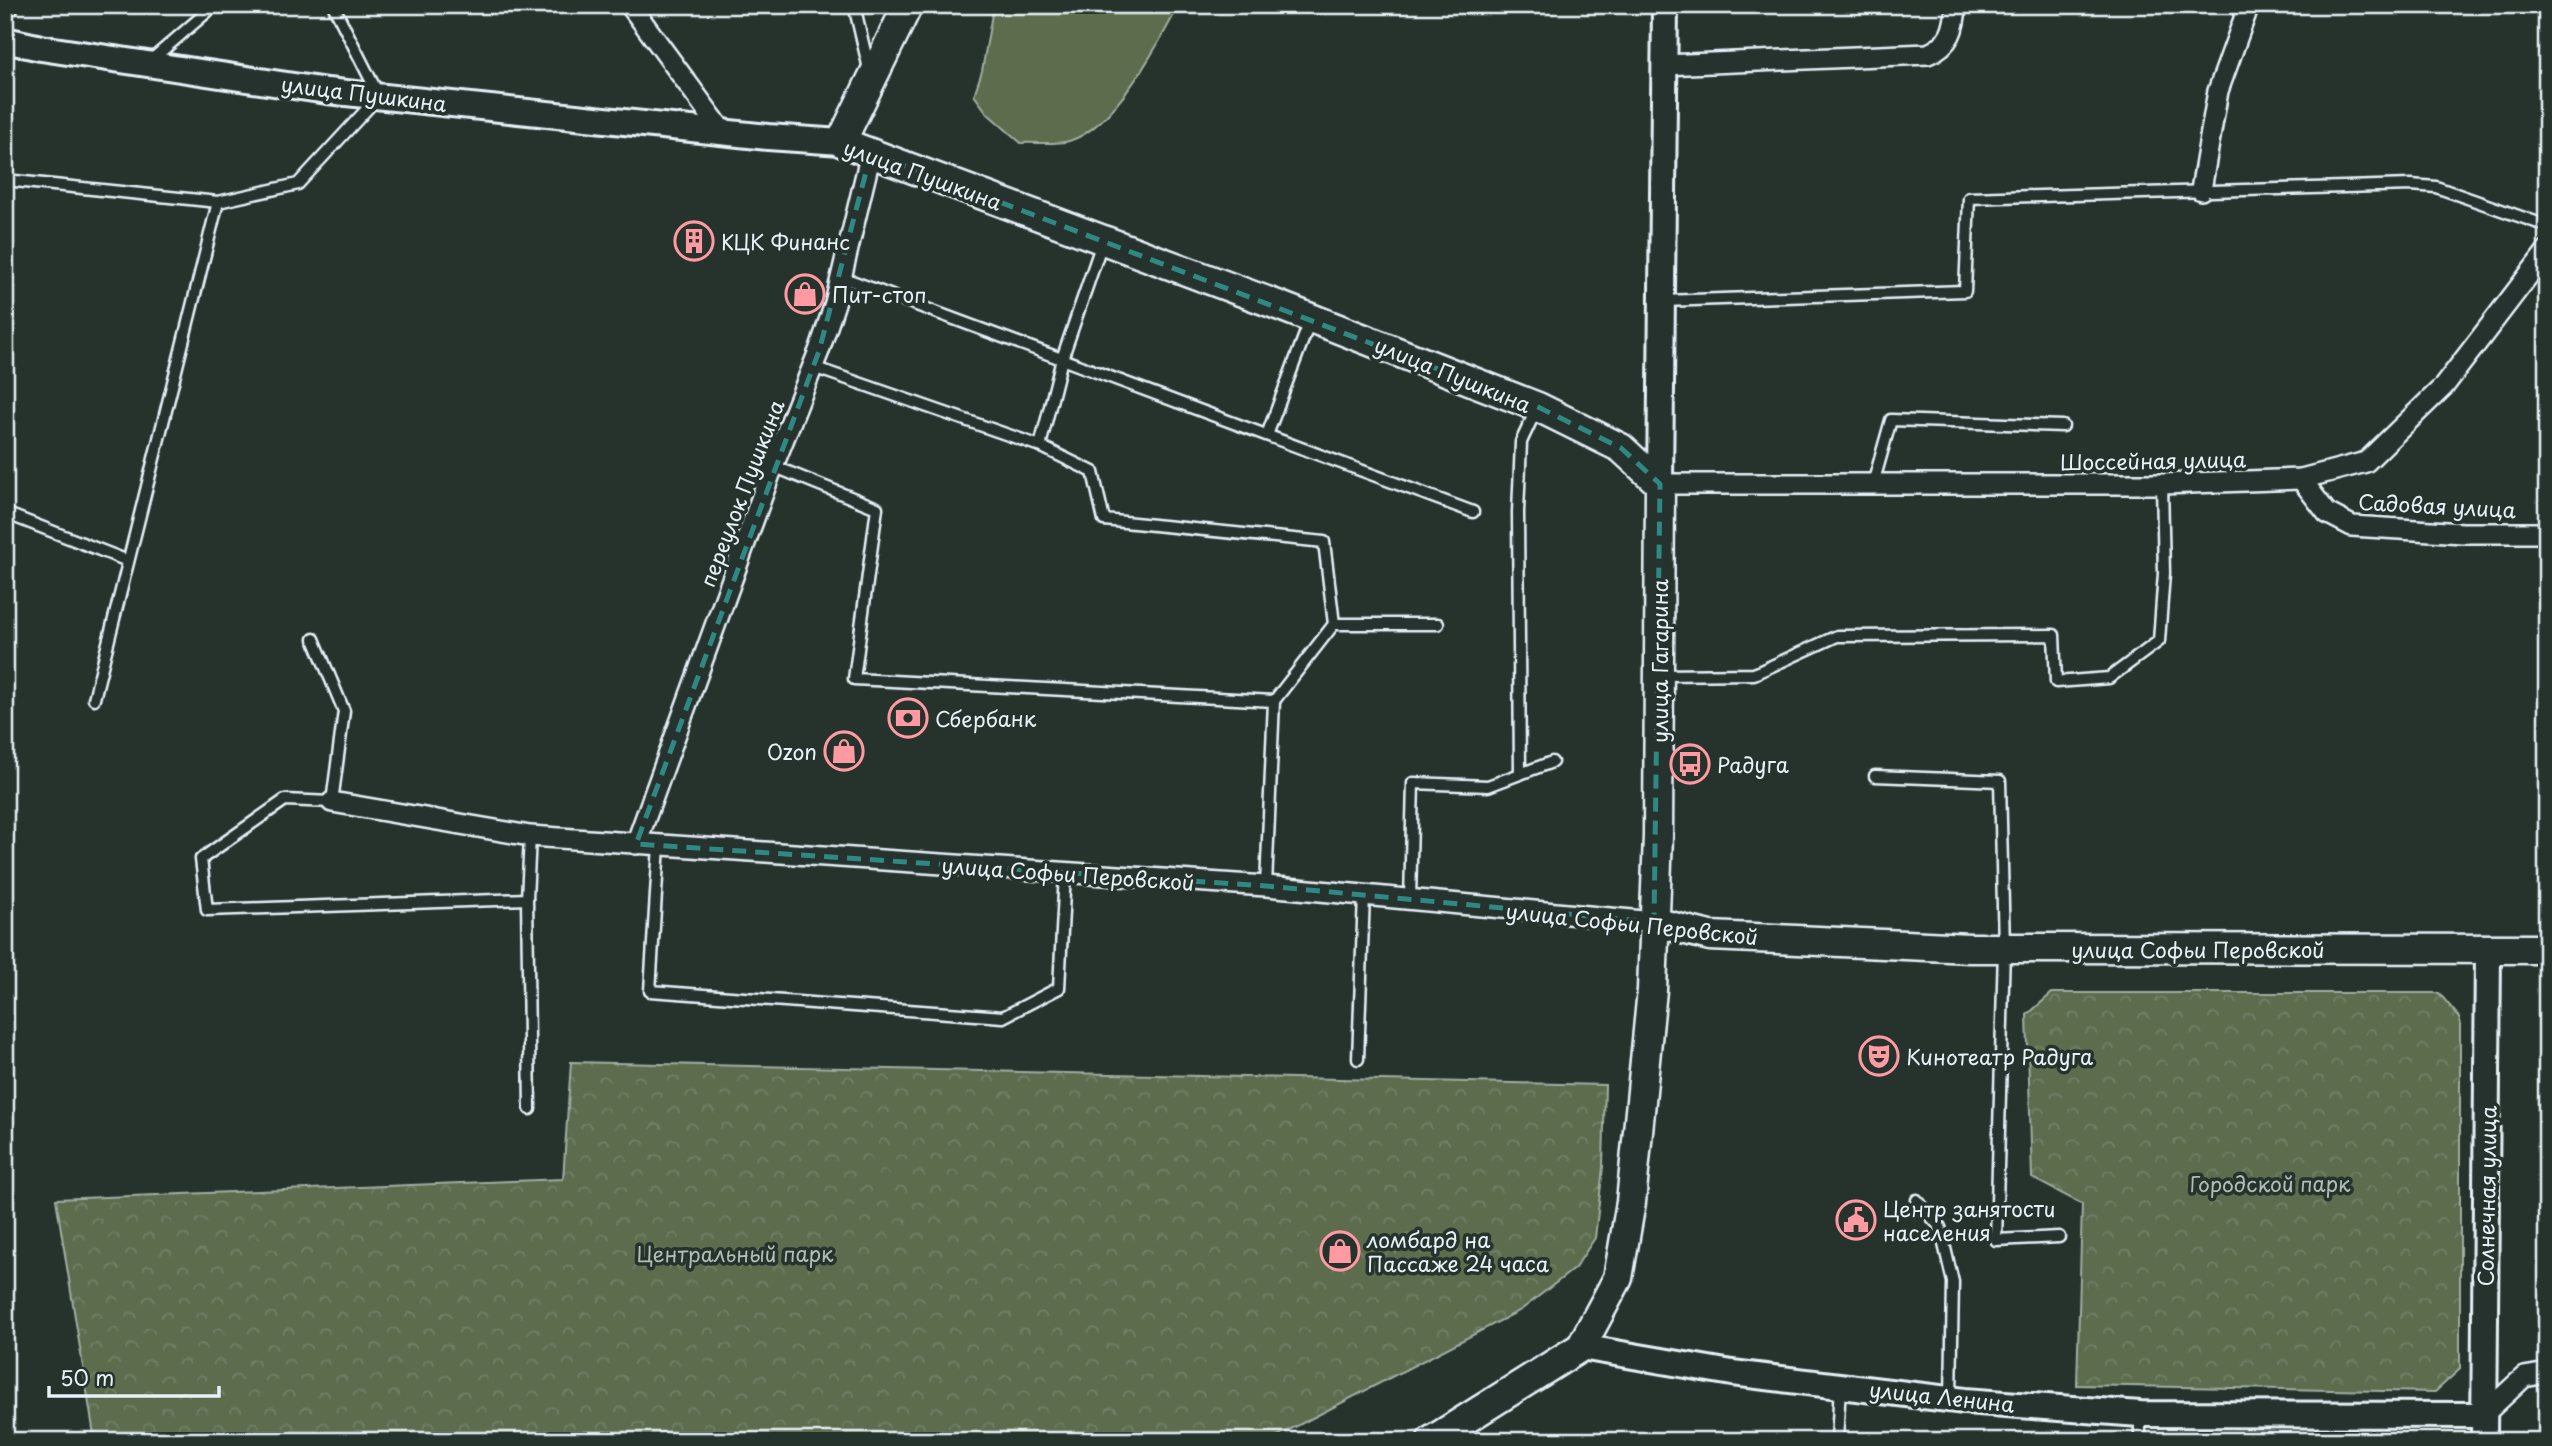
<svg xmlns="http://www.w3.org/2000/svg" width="2552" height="1446" font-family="'Playpen Sans',sans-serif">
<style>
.forest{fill:url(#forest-crowns);stroke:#a2aea3;stroke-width:2}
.pitch{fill:#5c6c4e;stroke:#a2aea3;stroke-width:2}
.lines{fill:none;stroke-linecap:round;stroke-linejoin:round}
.service-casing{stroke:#e8f1f8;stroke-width:15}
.minor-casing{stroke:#e8f1f8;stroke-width:24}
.tertiary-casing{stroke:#e8f1f8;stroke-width:30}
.secondary-casing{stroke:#e8f1f8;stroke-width:33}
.service{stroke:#26332d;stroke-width:10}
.minor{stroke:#26332d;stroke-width:19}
.tertiary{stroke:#26332d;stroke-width:24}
.secondary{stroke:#26332d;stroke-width:28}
.marked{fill:none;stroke:#308883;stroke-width:5;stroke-dasharray:14 9;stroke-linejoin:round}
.labels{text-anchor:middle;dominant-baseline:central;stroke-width:7;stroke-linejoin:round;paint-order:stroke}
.street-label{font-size:21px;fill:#e8f1f8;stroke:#26332d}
.poi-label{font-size:21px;fill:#e8f1f8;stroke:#26332d;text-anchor:start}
.park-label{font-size:21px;fill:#b0bcb4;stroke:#26332d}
</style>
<defs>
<pattern id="forest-crowns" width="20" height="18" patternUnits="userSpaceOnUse" patternTransform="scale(1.75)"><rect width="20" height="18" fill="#5c6c4e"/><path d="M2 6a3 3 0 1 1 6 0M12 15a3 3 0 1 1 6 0" fill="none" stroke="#738168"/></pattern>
</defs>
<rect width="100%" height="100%" fill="#26332d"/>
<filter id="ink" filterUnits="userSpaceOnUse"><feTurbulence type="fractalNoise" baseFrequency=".0143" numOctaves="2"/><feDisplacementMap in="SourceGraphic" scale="14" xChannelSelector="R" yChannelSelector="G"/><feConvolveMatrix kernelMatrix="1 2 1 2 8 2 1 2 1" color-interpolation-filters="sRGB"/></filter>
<g filter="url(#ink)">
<!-- forest -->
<g class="forest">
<polygon points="2052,993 2439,993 2460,1018 2460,1369 2435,1392 2077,1385 2082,1204 2032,1178 2027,1015"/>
<polygon points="571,1062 1605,1085 1603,1167 1595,1238 1575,1268 1521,1310 1268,1441 95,1441 56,1199 563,1179"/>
</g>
<!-- pitch -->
<path class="pitch" d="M999,5H1179C1158,45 1114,128 1069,141C1055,145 1035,142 1021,143L988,114L974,95L982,71L992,14Z"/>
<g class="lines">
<!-- service casing -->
<g class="service-casing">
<g id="service">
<polyline points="854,5 869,69"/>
<polyline points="149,62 215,5"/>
<polyline points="5,180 218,202"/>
<polyline points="1102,243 1062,359 1040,446 1093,472 1104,520 1324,542 1334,624"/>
<polyline points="841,277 1473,512"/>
<polyline points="1663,301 1965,291 1969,198 2411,185 2436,187 2547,226"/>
<polyline points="813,367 1040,446"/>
<polyline points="1267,435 1310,321"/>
<polyline points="773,466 877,508 854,679 1274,701 1266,886"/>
<polyline points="1873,484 1891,420 2063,426"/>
<polyline points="5,513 128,561"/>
<polyline points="314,639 344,711 332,802 285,800 201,859 207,910 527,899"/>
<polyline points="1661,675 1754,674 1837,636 2054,635 2056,682 2109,678 2159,641 2164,573 2162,484"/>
<polyline points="94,699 218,202 298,184 379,96 333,5"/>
<polyline points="1274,701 1334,624 1438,624"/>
<polyline points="1520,774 1518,512 1521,442 1536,410"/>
<polyline points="1875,776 2000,781 2004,948 1996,1240 2059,1237"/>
<polyline points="530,836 527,899 530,1109"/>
<polyline points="659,845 650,991 1003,1017 1059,988 1065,873"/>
<polyline points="1410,899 1413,783 1488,786 1552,762"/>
<polyline points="1358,1059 1364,895"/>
<polyline points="1917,1200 1940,1227 1953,1282 1951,1398"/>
<polyline points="1837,1441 1840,1385"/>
<polyline points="2140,1441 2140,1414"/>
</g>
</g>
<!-- minor casing -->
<g class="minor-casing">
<g id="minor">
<polyline points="630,5 723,132"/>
<polyline points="5,9 9,5"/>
<path d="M1664,65L1928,54C1950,45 1955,29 1956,5"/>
<polyline points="2201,190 2218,91 2249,5"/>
<polyline points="2301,479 2327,513 2352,526 2463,533 2547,533"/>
<polyline points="1660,484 2162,484 2301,479 2366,462 2444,386 2547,251"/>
<polyline points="332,802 530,836 1266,886 1654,922"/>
<polyline points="636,844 773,466 819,351 835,303 871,153"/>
<polyline points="2483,1415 2524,1377 2547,1373"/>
</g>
</g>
<!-- tertiary casing -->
<g class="tertiary-casing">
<g id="tertiary">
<polyline points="5,40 41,48 327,91 768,137 841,142"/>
<polyline points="1660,484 1665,5"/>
<polyline points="1581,1347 1732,1373 1965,1401 2140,1414 2483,1415"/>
<polyline points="2484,1441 2488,951"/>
</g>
</g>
<!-- secondary casing -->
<g class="secondary-casing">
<g id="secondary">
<polyline points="908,5 841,142 1280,306 1538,407 1621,448 1660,484 1658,836 1652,990 1631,1202 1618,1278 1581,1347 1431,1441"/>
<polyline points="1654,922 1710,936 1970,948 2547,949"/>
</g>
</g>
<!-- service -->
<use href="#service" class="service"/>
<!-- minor -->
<use href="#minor" class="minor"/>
<!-- tertiary -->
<use href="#tertiary" class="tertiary"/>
<!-- secondary -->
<use href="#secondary" class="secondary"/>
</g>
</g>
<!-- marked area -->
<path class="marked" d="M871,153L1538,407L1621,448L1660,484L1654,922L1266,886L636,844L819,351Z"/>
<!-- icons -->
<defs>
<g id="building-ring" transform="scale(2.0125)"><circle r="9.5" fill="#26332d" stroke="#ff9aa2" stroke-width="1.5"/><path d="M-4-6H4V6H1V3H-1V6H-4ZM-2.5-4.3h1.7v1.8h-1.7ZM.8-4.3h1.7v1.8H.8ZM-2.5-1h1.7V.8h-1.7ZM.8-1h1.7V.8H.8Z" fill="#ff9aa2"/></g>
<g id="shop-ring" transform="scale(2.0125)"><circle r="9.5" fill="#26332d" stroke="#ff9aa2" stroke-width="1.5"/><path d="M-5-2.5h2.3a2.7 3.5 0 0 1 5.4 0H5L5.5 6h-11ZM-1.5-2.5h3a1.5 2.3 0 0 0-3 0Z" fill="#ff9aa2"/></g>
<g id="bank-ring" transform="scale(2.0125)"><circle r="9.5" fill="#26332d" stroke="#ff9aa2" stroke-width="1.5"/><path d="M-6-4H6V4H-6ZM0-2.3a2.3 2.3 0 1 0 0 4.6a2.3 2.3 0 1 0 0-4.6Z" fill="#ff9aa2"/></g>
<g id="bus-ring" transform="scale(2.0125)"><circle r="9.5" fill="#26332d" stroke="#ff9aa2" stroke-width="1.5"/><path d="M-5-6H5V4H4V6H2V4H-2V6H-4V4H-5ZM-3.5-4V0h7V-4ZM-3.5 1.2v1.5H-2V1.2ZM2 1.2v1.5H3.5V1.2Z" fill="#ff9aa2"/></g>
<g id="theatre-ring" transform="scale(2.0125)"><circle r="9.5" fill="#26332d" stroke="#ff9aa2" stroke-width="1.5"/><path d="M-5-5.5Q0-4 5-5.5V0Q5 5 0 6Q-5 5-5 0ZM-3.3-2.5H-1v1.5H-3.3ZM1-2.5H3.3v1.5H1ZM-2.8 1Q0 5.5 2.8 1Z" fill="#ff9aa2"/></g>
<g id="civic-ring" transform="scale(2.0125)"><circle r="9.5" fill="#26332d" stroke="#ff9aa2" stroke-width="1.5"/><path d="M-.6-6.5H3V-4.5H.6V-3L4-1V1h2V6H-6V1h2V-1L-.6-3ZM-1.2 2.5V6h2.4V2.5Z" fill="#ff9aa2"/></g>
</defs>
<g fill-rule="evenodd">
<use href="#building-ring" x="694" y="241"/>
<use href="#shop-ring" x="805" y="294"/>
<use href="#bank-ring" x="908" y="718"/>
<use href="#shop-ring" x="844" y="751"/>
<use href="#bus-ring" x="1690" y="764"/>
<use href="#theatre-ring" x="1879" y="1056"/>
<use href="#civic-ring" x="1856" y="1220"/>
<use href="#shop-ring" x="1340" y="1251"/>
</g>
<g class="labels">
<!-- street labels -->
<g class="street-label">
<text transform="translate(364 93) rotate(7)">улица Пушкина</text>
<text transform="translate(923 174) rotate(20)">улица Пушкина</text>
<text transform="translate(1453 374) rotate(22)">улица Пушкина</text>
<text transform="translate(2153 460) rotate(-1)">Шоссейная улица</text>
<text transform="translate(741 493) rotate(-69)">переулок Пушкина</text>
<text transform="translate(2437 505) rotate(3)">Садовая улица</text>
<text transform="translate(1659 661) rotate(-90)">улица Гагарина</text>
<text transform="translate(1068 873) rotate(4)">улица Софьи Перовской</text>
<text transform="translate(1632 923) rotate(6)">улица Софьи Перовской</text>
<text x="2198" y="949">улица Софьи Перовской</text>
<text transform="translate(2486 1196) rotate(-89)">Солнечная улица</text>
<text transform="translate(1942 1396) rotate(6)">улица Ленина</text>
</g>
<!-- poi labels -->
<g class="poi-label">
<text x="721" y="241">КЦК Финанс</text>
<text x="832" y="294">Пит-стоп</text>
<text x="935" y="718">Сбербанк</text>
<text x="817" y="751" text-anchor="end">Ozon</text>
<text x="1717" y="764">Радуга</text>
<text x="1906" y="1056">Кинотеатр Радуга</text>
<text x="1883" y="1208">Центр занятости<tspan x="1883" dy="24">населения</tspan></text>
<text x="1367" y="1239">ломбард на<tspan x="1367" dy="24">Пассаже 24 часа</tspan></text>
</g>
<!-- park labels -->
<g class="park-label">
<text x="2270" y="1183">Городской парк</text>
<text x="735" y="1253">Центральный парк</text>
</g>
</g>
<!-- margin -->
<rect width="2552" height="1446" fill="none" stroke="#26332d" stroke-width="28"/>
<rect x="14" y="14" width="2524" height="1418" fill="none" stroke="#e8f1f8" stroke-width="2.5" filter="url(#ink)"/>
<!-- scale -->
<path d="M49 1386v10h170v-10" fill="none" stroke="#e8f1f8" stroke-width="3.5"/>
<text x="60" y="1386" font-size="21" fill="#e8f1f8" stroke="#26332d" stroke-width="5" paint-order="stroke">50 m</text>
</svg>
